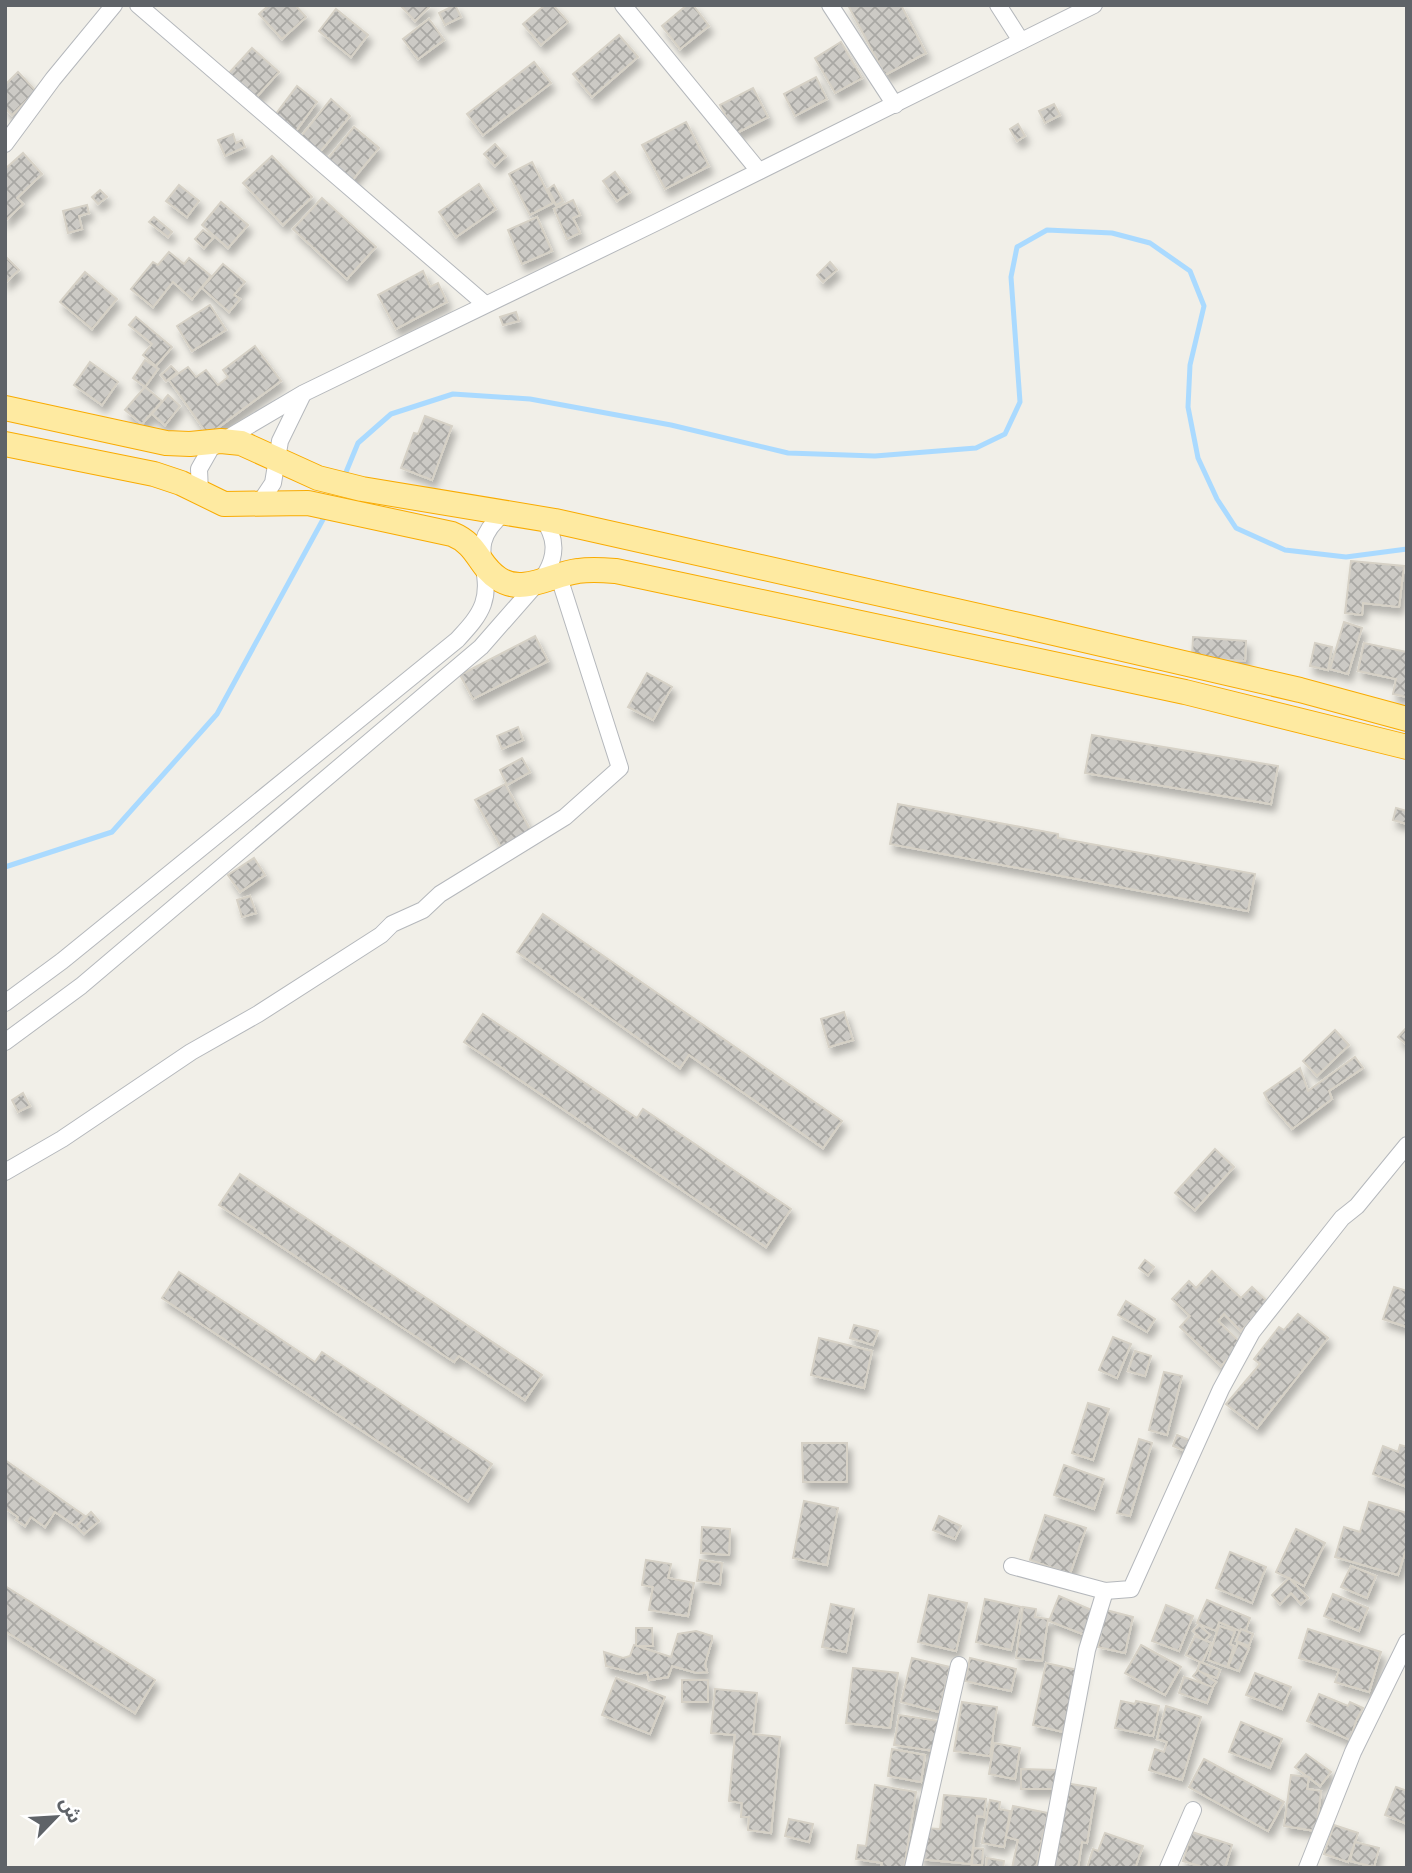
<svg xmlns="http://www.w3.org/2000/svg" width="1412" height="1873" font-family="'DM Sans','Noto Sans Arabic',sans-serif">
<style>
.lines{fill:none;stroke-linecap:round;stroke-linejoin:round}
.stream{stroke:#aadaff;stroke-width:5}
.building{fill:url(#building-cross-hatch);stroke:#d6d1c6;stroke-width:2;filter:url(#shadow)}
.minor-casing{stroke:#b5b8bc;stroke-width:18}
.trunk-casing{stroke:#f9ab00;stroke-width:26}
.minor{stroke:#fff;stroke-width:16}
.trunk{stroke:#feeaa1;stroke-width:24}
</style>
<defs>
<pattern id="building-cross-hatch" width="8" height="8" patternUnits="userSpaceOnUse" patternTransform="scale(1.75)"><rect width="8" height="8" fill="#cccac5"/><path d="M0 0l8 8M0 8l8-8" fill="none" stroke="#a9a8a4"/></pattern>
<filter id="shadow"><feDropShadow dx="4" dy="7" stdDeviation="3.5" flood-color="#0004"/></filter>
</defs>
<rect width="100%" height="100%" fill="#f1efe8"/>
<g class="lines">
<!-- stream -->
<g class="stream">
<polyline points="344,477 358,443 391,414 453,394 530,399 671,425 788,453 875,456 976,448 1005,434 1020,402 1011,277 1017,247 1047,230 1112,233 1150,243 1190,271 1204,306 1190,365 1188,407 1198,458 1217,499 1236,528 1285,550 1346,557 1407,549"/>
<polyline points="5,867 112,832 217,714 326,514"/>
</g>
</g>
<!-- building -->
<g class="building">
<polygon points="269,5 295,5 306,17 282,39 259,14"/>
<polygon points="400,5 431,5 415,21"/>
<polygon points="455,5 461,17 445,25 439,13"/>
<polygon points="545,5 553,5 568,22 541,45 523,24"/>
<polygon points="687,5 693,5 709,26 680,49 662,26"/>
<polygon points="848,5 901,5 926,53 885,75"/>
<polygon points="336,9 368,35 351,57 319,31"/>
<polygon points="429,19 444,40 418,59 403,39"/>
<polygon points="619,35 638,57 592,97 573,74"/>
<polygon points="841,42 862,78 835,93 815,58"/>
<polygon points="252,48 279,72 252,102 229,73"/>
<polygon points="534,62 551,83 483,135 467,114"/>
<polygon points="18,72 36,91 12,115 5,108 5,85"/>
<polygon points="816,77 827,99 795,116 784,94"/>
<polygon points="297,86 317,102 293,135 272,119"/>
<polygon points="753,88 768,117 735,134 720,105"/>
<polygon points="331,99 350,116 320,152 301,136"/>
<polygon points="1054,104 1060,115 1045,123 1039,111"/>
<polygon points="686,122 709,166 665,189 642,145"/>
<polygon points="1018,124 1025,136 1017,141 1010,129"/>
<polygon points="354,127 379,148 350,183 325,162"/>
<polygon points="233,134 236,143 242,140 245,147 225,156 218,140"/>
<polygon points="495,144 506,156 495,166 484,154"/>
<polygon points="23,153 42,174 17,198 23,204 5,221 5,169"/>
<polygon points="272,156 312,197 283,225 243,183"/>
<polygon points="532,162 553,203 530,215 509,174"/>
<polygon points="615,172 630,192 617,201 603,181"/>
<polygon points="479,184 496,209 456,237 439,212"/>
<polygon points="179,185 199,201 187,217 166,201"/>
<polygon points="554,185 563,201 556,205 548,189"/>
<polygon points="100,190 107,197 98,204 92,197"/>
<polygon points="322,198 376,247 347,279 293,229"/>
<polygon points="573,200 580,215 573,218 580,233 567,239 554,209"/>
<polygon points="221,202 248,225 228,248 202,225"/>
<polygon points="87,205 89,213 79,216 82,229 68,233 63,211"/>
<polygon points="154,217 172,232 168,237 149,222"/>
<polygon points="537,217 552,251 522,264 508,230"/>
<polygon points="203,230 213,238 204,248 195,239"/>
<polygon points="169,252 184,264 189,258 211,276 192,299 173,282 153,307 131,289 153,262 158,265"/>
<polygon points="5,256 19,270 5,283"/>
<polygon points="830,262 837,270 823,282 817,275"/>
<polygon points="223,264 245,282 234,295 240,299 229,312 202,288"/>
<polygon points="423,271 430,287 438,283 447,302 396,329 378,295"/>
<polygon points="85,272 117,299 92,329 60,302"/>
<polygon points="210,305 226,330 192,351 177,326"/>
<polygon points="516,312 519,321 503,325 500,317"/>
<polygon points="136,317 172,347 156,366 143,355 152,344 129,325"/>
<polygon points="255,346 281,381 208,435 169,380 188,367 196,377 206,370 218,385 228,377 223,370"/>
<polygon points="145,360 158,369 145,387 133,378"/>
<polygon points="90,362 118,382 102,405 74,385"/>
<polygon points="171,366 177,372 166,381 161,375"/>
<polygon points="145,387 162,401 142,424 125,410"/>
<polygon points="168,395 180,406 165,425 152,414"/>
<polygon points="425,416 452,426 432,480 401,468 414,433 418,434"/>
<polygon points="1351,561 1404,566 1399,607 1363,603 1362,615 1345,613"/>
<polygon points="1344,622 1362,628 1348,674 1330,669"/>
<polygon points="535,636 548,661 473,699 460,675"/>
<polygon points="1193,637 1246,641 1245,661 1192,657"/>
<polygon points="1315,643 1332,647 1328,670 1310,666"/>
<polygon points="1364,643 1407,652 1407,697 1393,694 1396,679 1358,671"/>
<polygon points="647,673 672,687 653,720 628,707"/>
<polygon points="518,727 523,740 502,749 497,736"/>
<polygon points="1092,735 1278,766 1271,804 1085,773"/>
<polygon points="522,758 530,772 507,785 500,770"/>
<polygon points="505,784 531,831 501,847 475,800"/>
<polygon points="898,804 1058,834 1058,838 1255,874 1248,911 890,844"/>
<polygon points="1396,808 1407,811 1407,824 1393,820"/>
<polygon points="254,858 265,875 240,892 228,875"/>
<polygon points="250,896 256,913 242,917 237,900"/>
<polygon points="543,914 842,1121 823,1148 689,1055 680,1068 517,952"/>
<polygon points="844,1012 853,1040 829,1047 821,1019"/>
<polygon points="483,1014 637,1118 643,1109 791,1209 766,1247 464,1042"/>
<polygon points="1407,1027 1407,1045 1398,1037"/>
<polygon points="1335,1030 1349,1045 1317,1076 1303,1061"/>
<polygon points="1355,1057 1363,1068 1329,1091 1332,1099 1292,1129 1268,1101 1264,1093 1300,1068 1308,1091"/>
<polygon points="23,1093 30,1106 18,1112 12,1100"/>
<polygon points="1215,1149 1234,1167 1195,1210 1175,1193"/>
<polygon points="240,1174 542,1375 525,1400 459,1356 454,1362 219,1205"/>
<polygon points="1145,1260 1154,1267 1148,1275 1139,1268"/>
<polygon points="1212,1271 1241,1298 1252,1287 1268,1302 1241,1331 1224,1314 1218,1321 1242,1344 1221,1366 1180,1327 1190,1316 1172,1299 1189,1281 1196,1288"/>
<polygon points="179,1272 315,1362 322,1352 492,1464 468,1501 162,1298"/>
<polygon points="1394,1287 1407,1291 1407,1327 1383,1319"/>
<polygon points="1126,1301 1155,1319 1147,1332 1118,1315"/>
<polygon points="1298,1314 1328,1338 1257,1428 1226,1404 1260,1364 1254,1359 1279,1327 1284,1330"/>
<polygon points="854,1325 878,1331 873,1345 850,1338"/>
<polygon points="1113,1337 1131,1344 1117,1378 1099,1370"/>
<polygon points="819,1338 872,1351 864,1388 811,1375"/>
<polygon points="1135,1351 1151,1356 1145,1376 1128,1371"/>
<polygon points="1164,1372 1182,1376 1167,1435 1149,1430"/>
<polygon points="1088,1403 1109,1409 1093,1460 1072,1453"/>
<polygon points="1177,1435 1189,1440 1185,1451 1173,1446"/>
<polygon points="1139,1439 1152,1443 1130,1516 1117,1513"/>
<polygon points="802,1443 847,1443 847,1482 803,1482"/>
<polygon points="1400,1445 1407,1447 1407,1487 1373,1474 1383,1446 1398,1452"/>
<polygon points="5,1460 85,1516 77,1527 55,1512 45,1527 31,1517 25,1526 16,1520 18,1517 5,1508"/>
<polygon points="1064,1465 1104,1479 1094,1509 1054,1495"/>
<polygon points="804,1501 838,1508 827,1565 793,1558"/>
<polygon points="1369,1502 1407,1513 1407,1546 1398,1575 1335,1557 1344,1527 1360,1532"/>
<polygon points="91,1512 99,1521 84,1534 76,1526"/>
<polygon points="1045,1515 1086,1528 1070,1574 1030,1560"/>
<polygon points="939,1516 961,1526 955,1539 933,1530"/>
<polygon points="702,1527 730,1529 729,1555 701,1553"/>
<polygon points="1296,1529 1325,1543 1304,1586 1276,1572"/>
<polygon points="1230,1552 1266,1567 1252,1603 1216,1588"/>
<polygon points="646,1560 671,1564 668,1578 694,1583 688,1616 649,1610 653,1587 642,1585"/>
<polygon points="700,1560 722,1563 720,1584 697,1581"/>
<polygon points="1351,1566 1376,1576 1367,1598 1341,1587"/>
<polygon points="1289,1578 1308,1598 1301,1604 1291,1593 1280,1604 1272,1595"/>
<polygon points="5,1586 155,1680 135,1713 5,1631"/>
<polygon points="1333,1594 1368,1608 1359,1631 1324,1616"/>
<polygon points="929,1595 967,1603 956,1651 918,1642"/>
<polygon points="1059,1596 1094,1611 1085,1635 1049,1621"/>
<polygon points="985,1599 1021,1607 1011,1650 976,1642"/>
<polygon points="1207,1600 1250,1618 1245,1633 1219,1622 1216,1631 1197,1623"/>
<polygon points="831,1604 854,1609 846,1652 822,1647"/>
<polygon points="1166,1605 1193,1616 1179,1651 1152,1641"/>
<polygon points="1023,1607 1036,1609 1035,1617 1048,1619 1042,1661 1016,1658"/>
<polygon points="1106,1610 1133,1617 1125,1653 1098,1647"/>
<polygon points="1199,1625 1210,1635 1204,1641 1193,1631"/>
<polygon points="1219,1626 1235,1631 1230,1644 1234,1646 1227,1667 1208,1660"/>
<polygon points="636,1628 652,1628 653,1646 636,1646"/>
<polygon points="1241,1629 1253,1634 1249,1646 1236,1641"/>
<polygon points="1308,1629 1381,1652 1369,1692 1335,1682 1339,1670 1299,1658"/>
<polygon points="696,1631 712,1636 712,1640 705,1664 707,1672 697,1673 672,1666 668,1677 649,1680 647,1672 639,1674 606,1666 604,1652 623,1658 630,1656 634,1645 671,1657 678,1634"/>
<polygon points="1195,1636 1211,1643 1202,1663 1186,1655"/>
<polygon points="1238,1643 1249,1648 1239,1671 1228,1667"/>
<polygon points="1141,1645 1181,1667 1165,1695 1125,1673"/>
<polygon points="912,1658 950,1667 939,1712 901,1702"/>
<polygon points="970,1658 1016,1669 1011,1691 965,1681"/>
<polygon points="1200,1662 1220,1670 1217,1678 1197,1671"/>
<polygon points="1046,1663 1082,1671 1068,1733 1033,1725"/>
<polygon points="853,1668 898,1673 890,1728 846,1723"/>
<polygon points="1198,1670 1216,1682 1211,1689 1193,1676"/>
<polygon points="1255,1673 1291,1687 1282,1709 1246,1695"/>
<polygon points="1184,1677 1213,1687 1207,1703 1179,1693"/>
<polygon points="616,1678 665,1697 650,1734 602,1715"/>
<rect x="682" y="1680" width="26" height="22"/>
<polygon points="715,1689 757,1693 753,1734 780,1737 771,1833 748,1830 749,1817 741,1817 742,1803 729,1801 735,1735 711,1733"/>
<polygon points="1319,1694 1348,1706 1350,1702 1363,1708 1356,1721 1350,1740 1307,1721"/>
<polygon points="1121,1701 1135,1704 1136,1701 1159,1706 1153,1736 1115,1728"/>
<polygon points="962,1702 997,1707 990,1756 954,1751"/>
<polygon points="1166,1706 1201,1717 1182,1780 1149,1770 1155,1749 1164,1752 1167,1742 1157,1739"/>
<polygon points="899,1715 939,1721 935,1751 894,1745"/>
<polygon points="1241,1722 1282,1739 1270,1768 1229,1752"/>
<polygon points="994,1743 1020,1748 1015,1779 989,1774"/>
<polygon points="892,1749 925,1755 921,1782 888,1776"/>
<polygon points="1306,1754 1331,1772 1320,1786 1295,1767"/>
<polygon points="1204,1759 1284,1802 1268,1831 1189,1787"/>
<polygon points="1021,1769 1056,1770 1056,1789 1021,1789"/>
<polygon points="1291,1775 1309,1777 1307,1789 1321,1791 1316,1831 1284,1826"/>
<polygon points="1065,1783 1096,1788 1087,1843 1082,1842 1078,1868 1052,1868"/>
<polygon points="875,1785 916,1792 904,1868 881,1868 882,1863 856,1859 858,1845 866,1846"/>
<polygon points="1396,1787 1407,1791 1407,1824 1385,1815"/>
<polygon points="944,1795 986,1799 984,1817 977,1816 971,1864 920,1859 923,1828 940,1829"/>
<polygon points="990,1800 1000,1802 999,1809 1010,1811 1004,1847 982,1843"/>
<polygon points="1013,1806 1048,1813 1036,1868 1012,1868 1018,1840 1006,1837"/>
<polygon points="789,1819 813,1824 809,1842 785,1836"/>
<polygon points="1334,1825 1358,1833 1348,1862 1324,1854"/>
<polygon points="1192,1832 1232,1845 1225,1868 1206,1868 1183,1861"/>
<polygon points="1105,1833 1143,1846 1135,1868 1087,1868 1093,1849 1098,1851"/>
<polygon points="1355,1842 1379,1848 1374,1867 1350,1861"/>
<polygon points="973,1848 983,1849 982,1865 972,1865"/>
<polygon points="987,1858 1004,1861 1003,1868 986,1868"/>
</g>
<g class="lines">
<!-- minor casing -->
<g class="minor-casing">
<g id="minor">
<polyline points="138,5 485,304"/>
<polyline points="623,5 759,171"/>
<polyline points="830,5 895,105"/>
<polyline points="998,5 1021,41"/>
<polyline points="5,144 53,79 114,5"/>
<polyline points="200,493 199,469 211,448 304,393 655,223 1094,5"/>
<polyline points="259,504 273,483 280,441 302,396"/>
<path d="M5,1003L62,961L457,640C467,629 478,618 483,604C495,568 463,547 504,513"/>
<path d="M5,1042L81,986L481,647L546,573C557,554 556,537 543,519"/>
<polyline points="5,1172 62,1139 191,1052 258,1014 381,935 392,924 423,910 440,894 565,817 620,768 558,574"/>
<polyline points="1012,1566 1105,1591 1131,1589 1221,1389 1252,1332 1342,1218 1357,1206 1407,1145"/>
<polyline points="913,1868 959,1665"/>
<polyline points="1046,1868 1087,1650 1105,1591"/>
<polyline points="1168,1868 1193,1810"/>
<polyline points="1307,1868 1353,1752 1407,1642"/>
</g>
</g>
<!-- trunk casing -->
<g class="trunk-casing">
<g id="trunk">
<polyline points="5,408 166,443 190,444 221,441 241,443 318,478 362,489 555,521 1028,627 1300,690 1407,719"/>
<path d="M5,444L154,474L181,483L224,504L308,503L452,534C479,545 478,566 499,579C523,595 552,574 578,571C591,569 603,570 616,571L1185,692L1407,747"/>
</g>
</g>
<!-- minor -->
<use href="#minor" class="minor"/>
<!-- trunk -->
<use href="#trunk" class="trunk"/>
</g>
<!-- border -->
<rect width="1412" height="1873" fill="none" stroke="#5f6368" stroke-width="14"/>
<!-- north arrow -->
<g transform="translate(56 1817) rotate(65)" stroke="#ffffff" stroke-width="5" paint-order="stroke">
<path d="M0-5L12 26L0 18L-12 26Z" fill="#5f6368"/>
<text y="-10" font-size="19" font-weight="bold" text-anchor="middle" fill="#5f6368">ش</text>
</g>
</svg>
